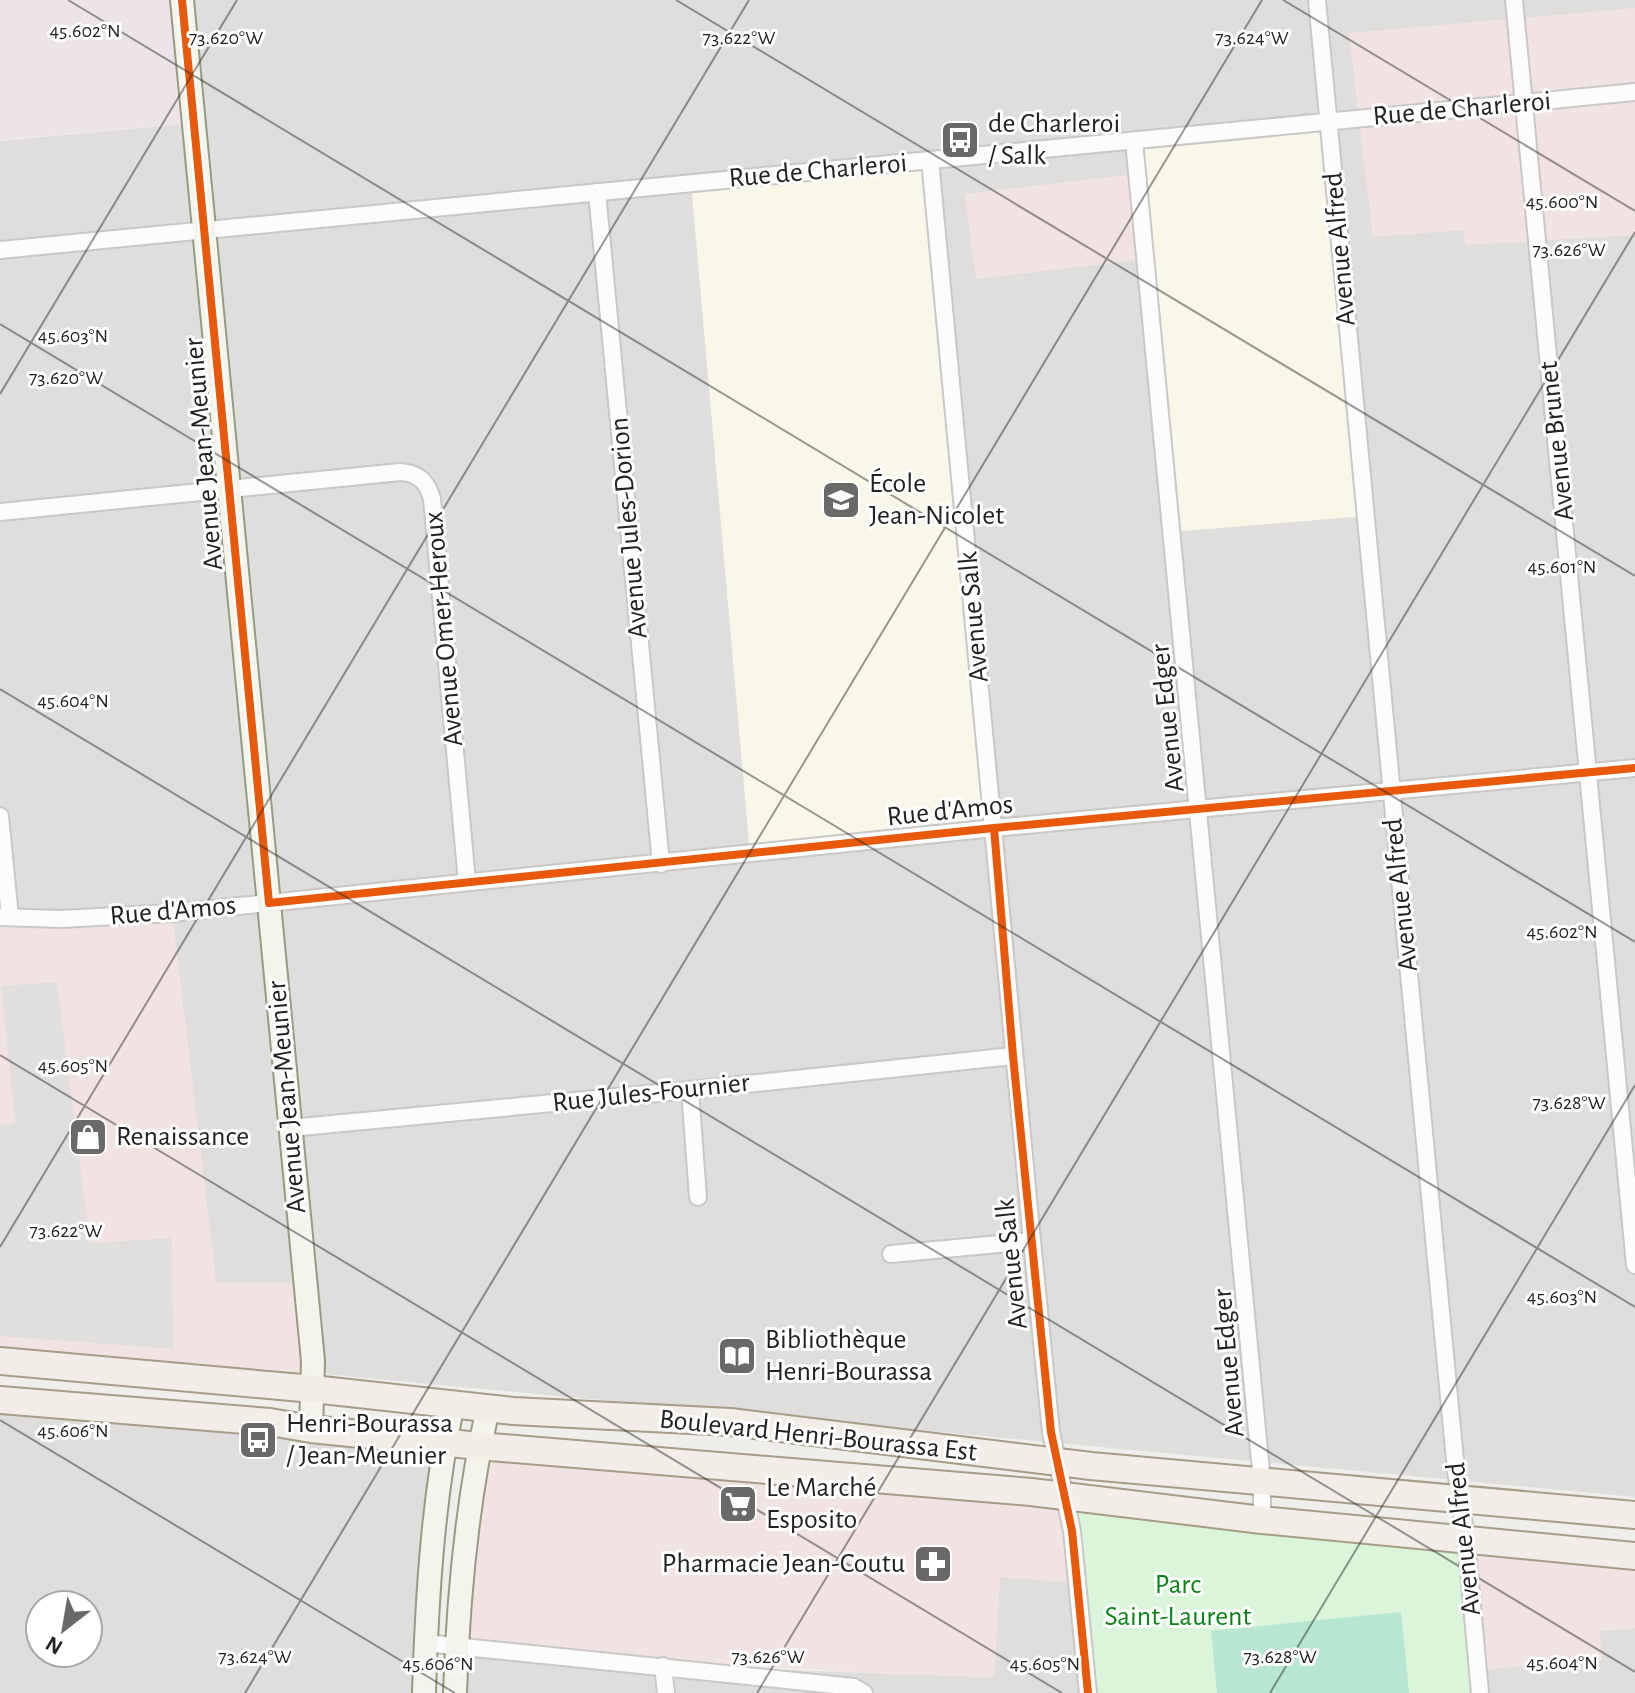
<svg xmlns="http://www.w3.org/2000/svg" width="1635" height="1693" font-family="'Alegreya Sans',sans-serif">
<style>
.residential{fill:#dfdedc;fill-rule:evenodd}
.commercial{fill:#f1e3e1}
.industrial{fill:#ede4e9}
.education{fill:#f8f7e8}
.park{fill:#daf5da}
.pitch{fill:#b7e6d2}
.parking{fill:#e0dfde}
.lines{fill:none;stroke-linecap:round;stroke-linejoin:round}
.street-casing{stroke:#c9c8c7;stroke-width:20}
.secondary-casing{stroke:#999a82;stroke-width:26}
.primary-casing{stroke:#a79c86;stroke-width:30}
.street{stroke:#fdfcfc;stroke-width:16}
.secondary{stroke:#f4f4ed;stroke-width:22}
.primary{stroke:#f3ede7;stroke-width:26}
.cycleway-casing{stroke:#fff;stroke-width:13}
.cycleway{stroke:#e8590c;stroke-width:8}
.ticks{fill:none;stroke:#222;stroke-width:2;stroke-opacity:0.45}
.labels{text-anchor:middle;dominant-baseline:central;stroke-width:6;stroke-linejoin:round;paint-order:stroke}
.street-label{font-size:28px;fill:#222;stroke:#fff}
.poi-label{font-size:28px;fill:#222;stroke:#fff;text-anchor:start}
.park-label{font-size:28px;fill:#0c8416;stroke:#fff}
.ticks-label{font-size:20px;text-anchor:middle;fill:#222;stroke:#fff;stroke-width:6;stroke-linejoin:round;paint-order:stroke}
</style>
<rect width="100%" height="100%" fill="#f0eeeb"/>
<!-- residential -->
<g class="residential">
<polygon points="183,0 1635,0 1635,1497 313,1373 216,1283 172,913 0,917 0,141 195,123"/>
<path d="M0,1400L445,1442L424,1693H0ZM40,1605H88V1653H40Z"/>
<polygon points="1064,1496 1602,1659 1599,1631 1635,1628 1635,1693 455,1693 457,1647 663,1666 993,1677 1000,1576 1087,1584"/>
</g>
<!-- commercial -->
<g class="commercial">
<polygon points="1635,8 1635,235 1466,245 1463,230 1373,237 1349,33"/>
<polygon points="1136,174 1146,259 976,279 965,194"/>
<polygon points="172,913 216,1283 305,1283 313,1389 0,1360 0,917"/>
<polygon points="479,1446 1064,1496 1088,1584 1000,1577 994,1677 886,1674 457,1647"/>
<polygon points="1466,1539 1635,1554 1635,1628 1600,1631 1602,1660 1477,1670"/>
</g>
<!-- industrial -->
<polygon class="industrial" points="0,0 182,0 195,123 0,140"/>
<!-- education -->
<g class="education">
<polygon points="1328,122 1365,516 1172,532 1134,141"/>
<polygon points="930,160 994,828 750,854 691,183"/>
</g>
<!-- park -->
<polygon class="park" points="1075,1498 1460,1536 1476,1693 1093,1693"/>
<!-- pitch -->
<polygon class="pitch" points="1401,1612 1409,1693 1217,1693 1211,1631"/>
<!-- parking -->
<polygon class="parking" points="57,982 90,1243 172,1238 173,1349 0,1336 0,1125 15,1123 1,986"/>
<g class="lines">
<!-- street casing -->
<g class="street-casing">
<g id="street">
<polyline points="1317,0 1456,1471 1466,1539 1480,1693"/>
<polyline points="1514,0 1635,1265"/>
<polyline points="1134,141 1262,1482 1262,1520"/>
<polyline points="930,160 1032,1241 1051,1432 1072,1531 1088,1693"/>
<polyline points="597,192 661,864"/>
<polyline points="0,250 1635,92"/>
<path d="M0,512L400,472C418,473 427,481 432,499L467,882"/>
<polyline points="0,816 10,917"/>
<polyline points="0,917 61,919 172,913 994,828 1635,768"/>
<polyline points="690,1090 698,1197"/>
<polyline points="290,1128 690,1090 1013,1056"/>
<polyline points="891,1254 1032,1241"/>
<polyline points="425,1643 854,1687 864,1693"/>
<polyline points="663,1666 666,1693"/>
</g>
</g>
<!-- secondary casing -->
<g class="secondary-casing">
<g id="secondary">
<polyline points="182,0 313,1361 311,1429"/>
<path d="M424,1693C427,1596 433,1498 453,1403"/>
<path d="M455,1693C458,1598 467,1501 488,1408"/>
</g>
</g>
<!-- primary casing -->
<g class="primary-casing">
<g id="primary">
<polyline points="0,1361 313,1389 513,1411 730,1422 1091,1466 1635,1515"/>
<polyline points="0,1400 270,1422 311,1429 479,1446 1031,1492 1262,1520 1635,1556"/>
</g>
</g>
<!-- street -->
<use href="#street" class="street"/>
<!-- secondary -->
<use href="#secondary" class="secondary"/>
<!-- primary -->
<use href="#primary" class="primary"/>
<!-- cycleway casing -->
<g class="cycleway-casing">
<g id="cycleway">
<polyline points="182,0 269,903 994,828 1635,768"/>
<polyline points="994,828 1013,1056 1051,1432 1072,1531 1088,1693"/>
</g>
</g>
<!-- cycleway -->
<use href="#cycleway" class="cycleway"/>
</g>
<!-- ticks -->
<path class="ticks" d="M68,0L1635,942M676,0L1635,576M1283,0L1635,211M0,324L1635,1307M0,394L237,0M0,689L1635,1672M0,1055L1062,1693M0,1247L749,0M0,1420L455,1693M245,1693L1262,0M757,1693L1635,232M1270,1693L1635,1085"/>
<!-- icons -->
<defs>
<g id="bus-square" transform="scale(2)"><rect x="-9" y="-9" width="18" height="18" rx="4" fill="#6a6968" stroke="#fff"/><path d="M-5-6H5V4H4V6H2V4H-2V6H-4V4H-5ZM-3.5-4V0h7V-4ZM-3.5 1.2v1.5H-2V1.2ZM2 1.2v1.5H3.5V1.2Z" fill="#fff"/></g>
<g id="school-square" transform="scale(2)"><rect x="-9" y="-9" width="18" height="18" rx="4" fill="#6a6968" stroke="#fff"/><path d="M0-5L7-2L0 1L-7-2ZM-4 1L0 2.5L4 1V4Q0 6-4 4Z" fill="#fff"/></g>
<g id="shop-square" transform="scale(2)"><rect x="-9" y="-9" width="18" height="18" rx="4" fill="#6a6968" stroke="#fff"/><path d="M-5-2.5h2.3a2.7 3.5 0 0 1 5.4 0H5L5.5 6h-11ZM-1.5-2.5h3a1.5 2.3 0 0 0-3 0Z" fill="#fff"/></g>
<g id="library-square" transform="scale(2)"><rect x="-9" y="-9" width="18" height="18" rx="4" fill="#6a6968" stroke="#fff"/><path d="M-6-4Q-3-5.5-.7-3.5V5Q-3 3-6 4ZM6-4Q3-5.5 .7-3.5V5Q3 3 6 4Z" fill="#fff"/></g>
<g id="supermarket-square" transform="scale(2)"><rect x="-9" y="-9" width="18" height="18" rx="4" fill="#6a6968" stroke="#fff"/><path d="M-6-5.5h2.5l.6 2H6L4.5 2H-2.5L-4.4-4H-6ZM-1.5 3.2a1.3 1.3 0 1 0 .1 0ZM3 3.2a1.3 1.3 0 1 0 .1 0Z" fill="#fff"/></g>
<g id="pharmacy-square" transform="scale(2)"><rect x="-9" y="-9" width="18" height="18" rx="4" fill="#6a6968" stroke="#fff"/><path d="M-2-6h4v4h4v4h-4v4h-4v-4h-4v-4h4Z" fill="#fff"/></g>
</defs>
<g fill-rule="evenodd">
<use href="#bus-square" x="960" y="140"/>
<use href="#school-square" x="841" y="500"/>
<use href="#shop-square" x="88" y="1137"/>
<use href="#library-square" x="737" y="1356"/>
<use href="#bus-square" x="258" y="1440"/>
<use href="#supermarket-square" x="738" y="1504"/>
<use href="#pharmacy-square" x="933" y="1564"/>
</g>
<g class="labels">
<!-- street labels -->
<g class="street-label">
<text transform="translate(1462 109) rotate(-5)">Rue de Charleroi</text>
<text transform="translate(818 171) rotate(-5)">Rue de Charleroi</text>
<text transform="translate(1340 249) rotate(-95)">Avenue Alfred</text>
<text transform="translate(1557 441) rotate(-96)">Avenue Brunet</text>
<text transform="translate(204 454) rotate(-95)">Avenue Jean-Meunier</text>
<text transform="translate(629 528) rotate(-95)">Avenue Jules-Dorion</text>
<text transform="translate(974 617) rotate(-95)">Avenue Salk</text>
<text transform="translate(444 629) rotate(-95)">Avenue Omer-Heroux</text>
<text transform="translate(1168 718) rotate(-96)">Avenue Edger</text>
<text transform="translate(950 811) rotate(-6)">Rue d'Amos</text>
<text transform="translate(1401 895) rotate(-96)">Avenue Alfred</text>
<text transform="translate(173 911) rotate(-5)">Rue d'Amos</text>
<text transform="translate(651 1093) rotate(-6)">Rue Jules-Fournier</text>
<text transform="translate(287 1097) rotate(-95)">Avenue Jean-Meunier</text>
<text transform="translate(1012 1264) rotate(-96)">Avenue Salk</text>
<text transform="translate(1229 1363) rotate(-95)">Avenue Edger</text>
<text transform="translate(818 1436) rotate(6)">Boulevard Henri-Bourassa Est</text>
<text transform="translate(1464 1539) rotate(-96)">Avenue Alfred</text>
</g>
<!-- poi labels -->
<g class="poi-label">
<text x="988" y="124">de Charleroi<tspan x="988" dy="32">/ Salk</tspan></text>
<text x="869" y="484">École<tspan x="869" dy="32">Jean-Nicolet</tspan></text>
<text x="116" y="1137">Renaissance</text>
<text x="765" y="1340">Bibliothèque<tspan x="765" dy="32">Henri-Bourassa</tspan></text>
<text x="286" y="1424">Henri-Bourassa<tspan x="286" dy="32">/ Jean-Meunier</tspan></text>
<text x="766" y="1488">Le Marché<tspan x="766" dy="32">Esposito</tspan></text>
<text x="905" y="1564" text-anchor="end">Pharmacie Jean-Coutu</text>
</g>
<!-- park labels -->
<g class="park-label">
<text x="1178" y="1585">Parc<tspan x="1178" dy="32">Saint-Laurent</tspan></text>
</g>
</g>
<g class="ticks-label">
<text x="85" y="37">45.602°N</text>
<text x="739" y="44">73.622°W</text>
<text x="226" y="44">73.620°W</text>
<text x="1252" y="44">73.624°W</text>
<text x="1562" y="208">45.600°N</text>
<text x="1569" y="256">73.626°W</text>
<text x="73" y="342">45.603°N</text>
<text x="66" y="384">73.620°W</text>
<text x="1562" y="573">45.601°N</text>
<text x="73" y="707">45.604°N</text>
<text x="1562" y="938">45.602°N</text>
<text x="73" y="1072">45.605°N</text>
<text x="1569" y="1109">73.628°W</text>
<text x="66" y="1237">73.622°W</text>
<text x="1562" y="1303">45.603°N</text>
<text x="73" y="1437">45.606°N</text>
<text x="255" y="1663">73.624°W</text>
<text x="768" y="1663">73.626°W</text>
<text x="1280" y="1663">73.628°W</text>
<text x="1562" y="1669">45.604°N</text>
<text x="438" y="1670">45.606°N</text>
<text x="1045" y="1670">45.605°N</text>
</g>
<!-- north arrow -->
<g transform="translate(64 1629) rotate(211)"><circle r="38" fill="#ffffff" stroke="#a7a7a7" stroke-width="2"/>
<path d="M0-6L14 30L0 20L-14 30Z" fill="#6a6968"/>
<text y="-12" font-size="22" font-weight="bold" text-anchor="middle" fill="#222222">N</text>
</g>
</svg>
